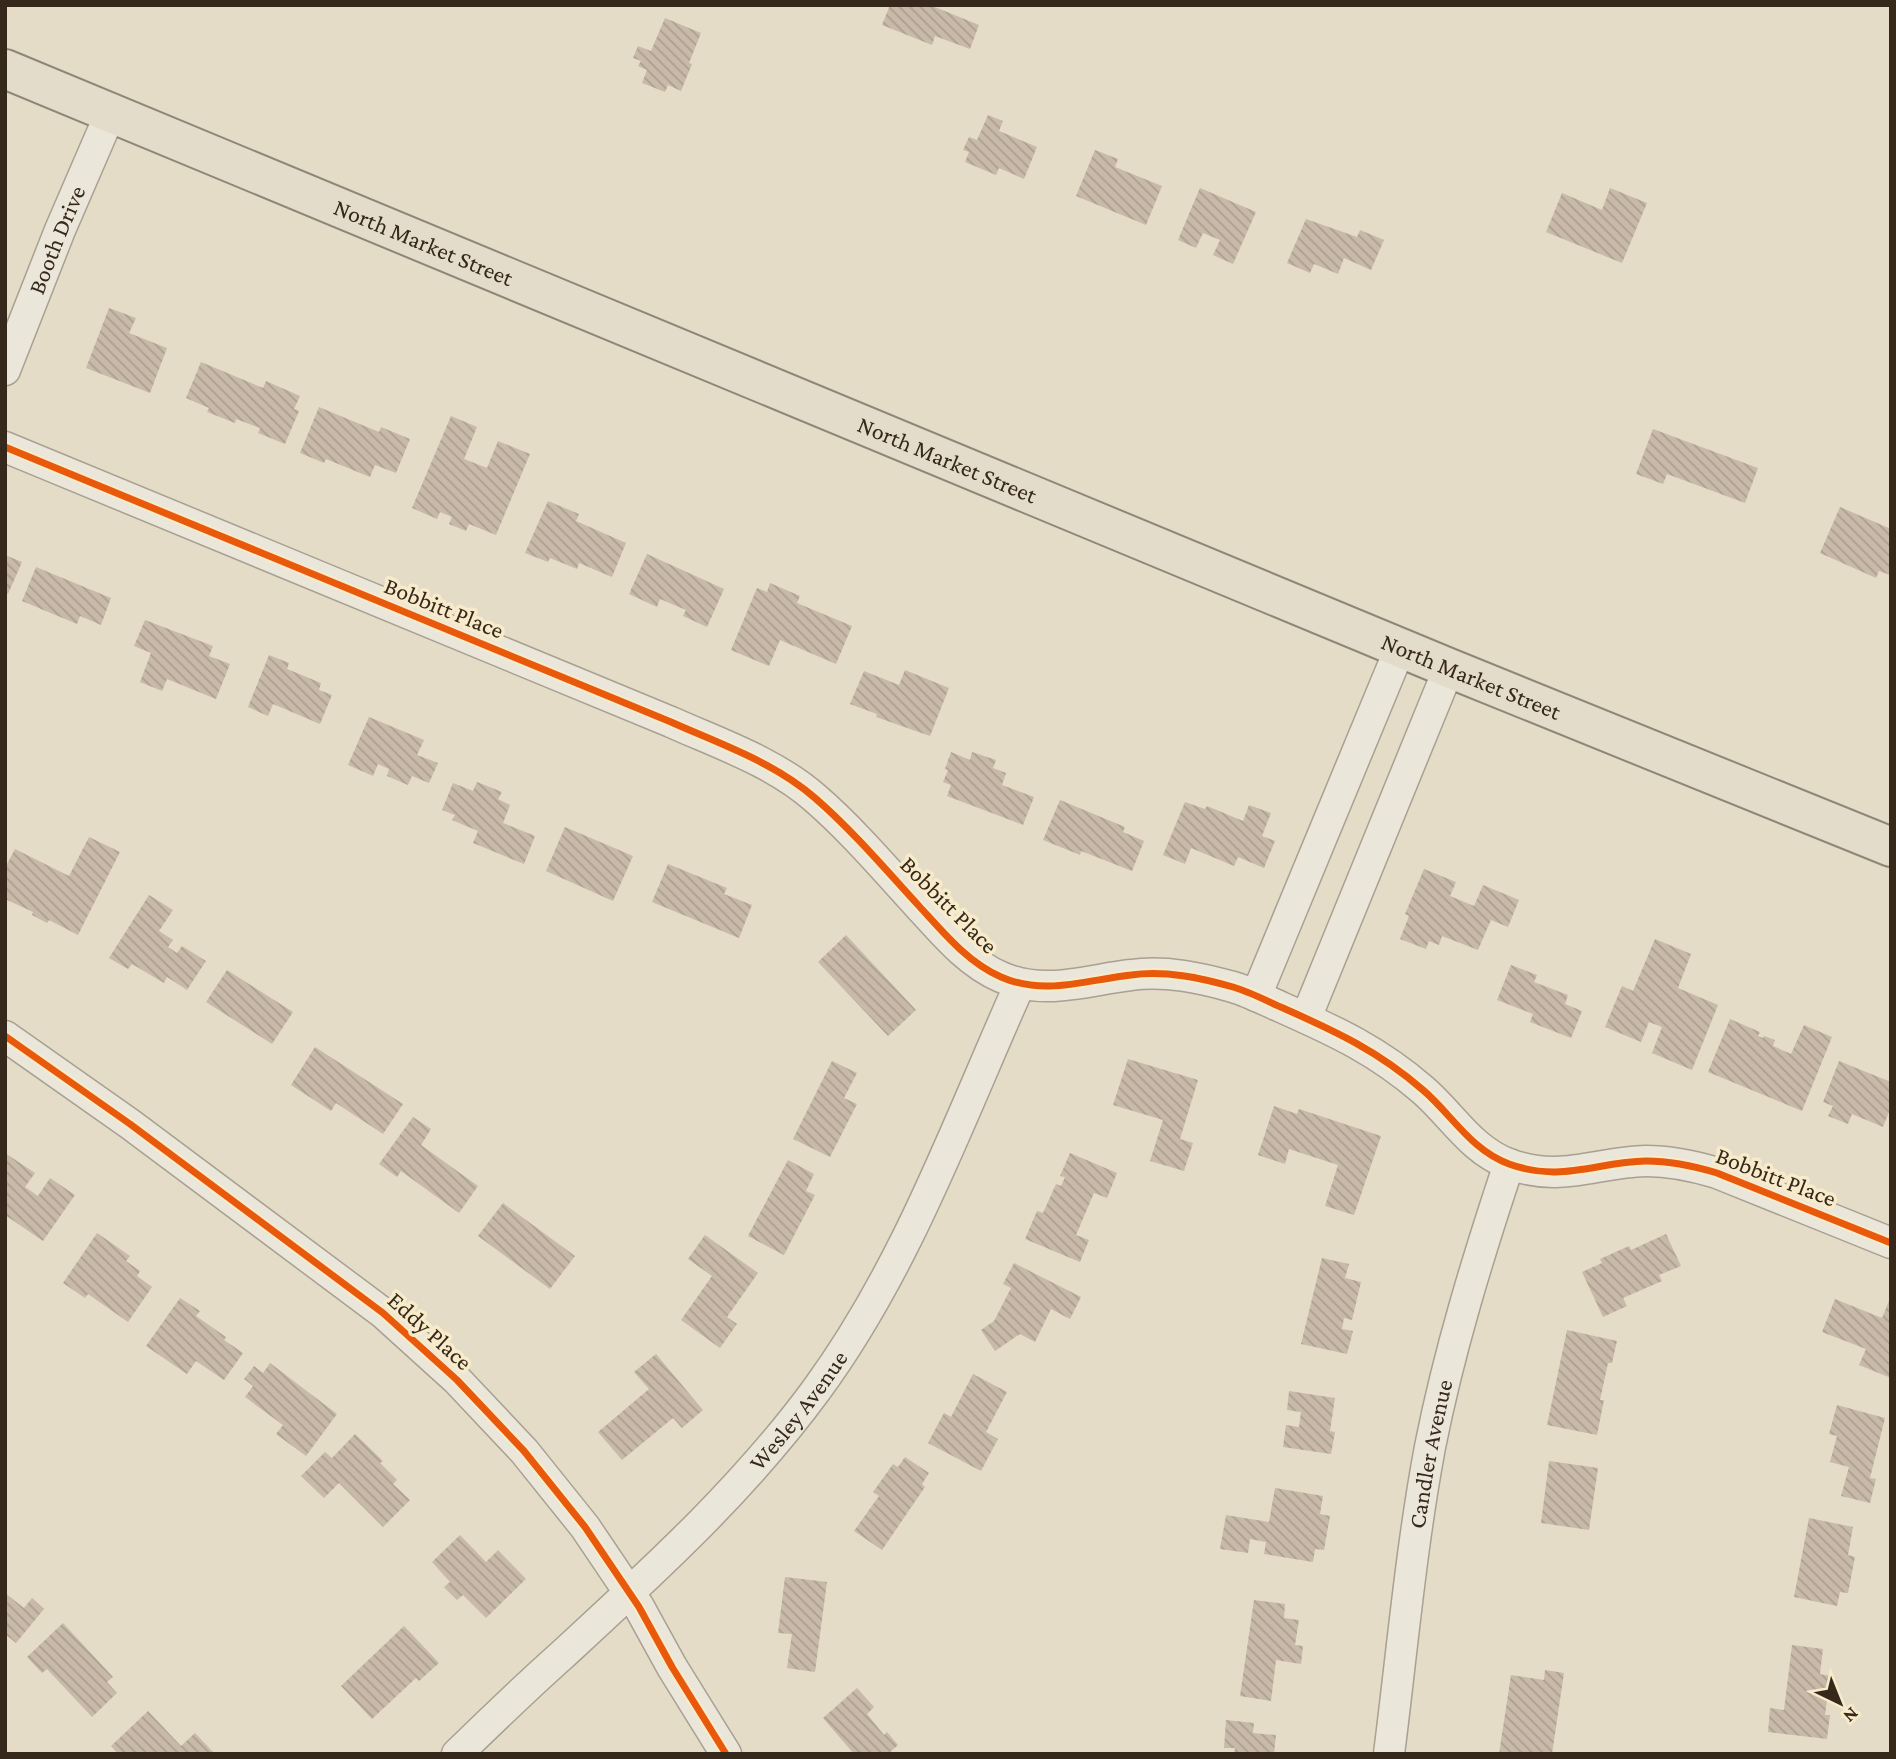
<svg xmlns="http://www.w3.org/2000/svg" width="1896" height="1759" font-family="'Crimson Pro',serif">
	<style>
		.building { fill: url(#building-back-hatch) }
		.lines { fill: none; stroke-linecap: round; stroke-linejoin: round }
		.street-casing { stroke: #a8a091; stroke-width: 33 }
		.primary-casing { stroke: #8e8678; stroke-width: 42 }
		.street { stroke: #ebe6da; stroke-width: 30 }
		.primary { stroke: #e3dcca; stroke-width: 38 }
		.cycleway-casing { stroke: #f7ebcb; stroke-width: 11 }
		.cycleway { stroke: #e8590c; stroke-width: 7 }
		.labels { text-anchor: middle; stroke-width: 7; stroke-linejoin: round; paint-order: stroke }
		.street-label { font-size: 24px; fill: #36281a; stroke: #f7ebcb }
	</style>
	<defs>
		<pattern id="building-back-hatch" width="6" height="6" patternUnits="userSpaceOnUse" patternTransform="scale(1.75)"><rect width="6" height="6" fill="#c8b9a8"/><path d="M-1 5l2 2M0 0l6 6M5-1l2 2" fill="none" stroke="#ac9f90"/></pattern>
	</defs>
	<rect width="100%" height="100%" fill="#e4dcc7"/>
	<!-- building -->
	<g class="building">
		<polygon points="890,5 930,5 979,25 970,49 935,36 932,45 882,25"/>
		<polygon points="665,18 701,33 689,63 692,64 681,91 668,85 665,92 642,83 647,70 638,66 641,61 633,58 638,46 651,51"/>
		<polygon points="988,115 1003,121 999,131 1037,147 1024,179 999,168 996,175 965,162 969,152 963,150 969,137 977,140"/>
		<polygon points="1095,150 1118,159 1115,167 1162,186 1146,225 1076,196"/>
		<polygon points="1200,188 1256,212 1233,264 1213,255 1220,240 1203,233 1196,248 1178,240"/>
		<polygon points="1610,188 1647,203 1622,263 1546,232 1562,193 1602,210"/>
		<polygon points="1306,219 1357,237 1360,230 1384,240 1371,270 1344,258 1338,274 1314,264 1310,273 1287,263"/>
		<polygon points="109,308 136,318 129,333 167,348 150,393 86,368"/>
		<polygon points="201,362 263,388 266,381 300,396 294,409 299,411 285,444 258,433 260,428 236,419 235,423 207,412 209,408 186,398"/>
		<polygon points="319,407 379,432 381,427 410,439 396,473 375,465 370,477 326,459 324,463 300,453"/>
		<polygon points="451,416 477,427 464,459 487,468 498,441 530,454 496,535 469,524 466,531 449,524 452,517 440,512 437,519 412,508"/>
		<polygon points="1653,429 1758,468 1745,503 1667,474 1663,484 1636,474"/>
		<polygon points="548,501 579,514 576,521 626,543 612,577 579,563 577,569 550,558 548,562 525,553"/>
		<polygon points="1840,507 1891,529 1890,575 1879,571 1876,578 1820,553"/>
		<polygon points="647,554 724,589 707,627 683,616 686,610 660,599 657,607 629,594"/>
		<polygon points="5,555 22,562 8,594 5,592"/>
		<polygon points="36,567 111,598 101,625 80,616 77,624 22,601"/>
		<polygon points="770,583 800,596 797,603 852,626 836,664 780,640 769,666 731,650 757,588 767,592"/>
		<polygon points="145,620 213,646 209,656 230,664 216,699 167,679 162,691 140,682 151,653 134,646"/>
		<polygon points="269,655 289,663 287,669 321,683 319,690 332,695 320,724 273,704 268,716 248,707"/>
		<polygon points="905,670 949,688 930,736 876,717 877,714 850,704 864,671 899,685"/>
		<polygon points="369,717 424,740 417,755 438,763 429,783 412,776 408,785 387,776 389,769 378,764 373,776 348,765"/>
		<polygon points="951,752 970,760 972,752 996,760 993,768 1006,773 1002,785 1034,797 1023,825 947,796 951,785 943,782 948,770 945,769"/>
		<polygon points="477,782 502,792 498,799 510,805 503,823 535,836 524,864 473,843 478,831 452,820 455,815 442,810 453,783 473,791"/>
		<polygon points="1060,800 1125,827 1123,832 1144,841 1132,871 1081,851 1080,855 1043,840"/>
		<polygon points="1185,802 1205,809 1207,806 1243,821 1249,805 1271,813 1262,836 1275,841 1264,868 1238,857 1234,866 1191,848 1185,864 1163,855"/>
		<polygon points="565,827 633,856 613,901 546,871"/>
		<polygon points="89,837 120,852 78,935 49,920 47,923 32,915 33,912 5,899 5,868 15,849 69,876"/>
		<polygon points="668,864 727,888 724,894 752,905 739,938 652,902"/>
		<polygon points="1424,869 1456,882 1450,896 1474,906 1483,885 1519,900 1508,927 1491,920 1478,950 1442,936 1439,945 1429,941 1426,949 1400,939 1409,916 1405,914"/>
		<polygon points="149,895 173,910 159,931 173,940 168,947 177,953 182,946 206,961 187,990 167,977 164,983 132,964 128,969 109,958"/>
		<polygon points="846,935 916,1010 888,1036 818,962"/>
		<polygon points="1655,939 1691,954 1678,988 1718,1005 1692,1070 1652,1053 1662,1027 1649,1022 1641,1042 1605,1027 1622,986 1633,991"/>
		<polygon points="1511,965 1537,975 1534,982 1568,995 1565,1004 1582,1011 1571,1038 1530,1022 1533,1014 1497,1000"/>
		<polygon points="227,970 293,1012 272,1044 206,1002"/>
		<polygon points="1730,1019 1760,1032 1758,1036 1763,1038 1764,1036 1775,1040 1773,1046 1791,1054 1804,1025 1832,1037 1802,1111 1708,1072"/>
		<polygon points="315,1047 403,1104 383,1134 336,1103 331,1111 291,1085"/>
		<polygon points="1128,1059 1198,1080 1180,1139 1193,1143 1184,1171 1150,1161 1163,1120 1113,1105"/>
		<polygon points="832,1061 857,1073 844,1098 857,1104 830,1157 793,1139"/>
		<polygon points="1839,1061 1891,1082 1891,1107 1883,1127 1852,1114 1848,1124 1828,1116 1833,1106 1823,1102"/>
		<polygon points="1274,1106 1297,1114 1299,1109 1381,1136 1354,1215 1325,1206 1338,1165 1289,1149 1285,1164 1258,1155"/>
		<polygon points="413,1117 431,1129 421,1145 478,1186 459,1213 401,1171 397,1177 379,1164"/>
		<polygon points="5,1153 35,1173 25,1187 38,1196 50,1178 75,1195 43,1241 5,1215"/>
		<polygon points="1070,1153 1117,1173 1107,1198 1094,1193 1076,1235 1089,1240 1080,1262 1025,1239 1037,1211 1043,1213 1056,1184 1061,1186 1065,1177 1060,1176"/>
		<polygon points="788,1160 814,1174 806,1191 815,1195 784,1255 748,1236"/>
		<polygon points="503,1203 575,1256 550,1289 478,1236"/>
		<polygon points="97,1233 130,1256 126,1261 140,1271 137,1276 152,1287 128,1322 88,1294 85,1298 63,1283"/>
		<polygon points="1666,1234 1681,1266 1659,1275 1662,1281 1623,1298 1627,1306 1603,1317 1582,1272 1602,1263 1600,1259 1629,1246 1631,1250"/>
		<polygon points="705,1235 758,1273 727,1317 737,1324 720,1348 681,1320 712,1276 688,1259"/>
		<polygon points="1322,1258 1349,1264 1345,1278 1361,1282 1352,1320 1344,1318 1342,1329 1353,1331 1347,1354 1301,1344"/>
		<polygon points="1014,1263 1081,1297 1070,1319 1051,1309 1035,1342 1020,1334 995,1351 981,1330 994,1321 1011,1288 1003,1284"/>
		<polygon points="1891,1296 1891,1378 1859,1365 1866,1349 1822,1332 1835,1299 1882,1318"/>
		<polygon points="180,1298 200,1311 196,1316 226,1337 224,1340 243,1353 224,1380 196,1361 187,1374 146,1346"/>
		<polygon points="1567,1330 1617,1341 1612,1363 1608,1363 1600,1400 1604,1400 1597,1435 1547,1425"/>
		<polygon points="656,1354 703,1410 682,1428 673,1418 622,1460 598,1432 649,1389 634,1372"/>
		<polygon points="270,1363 337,1414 306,1456 276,1434 283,1425 245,1397 253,1386 244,1379 254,1366 263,1373"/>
		<polygon points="973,1374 1007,1392 986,1432 998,1439 981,1471 928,1443 944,1413 951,1417"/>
		<polygon points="1289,1391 1335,1398 1330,1431 1335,1432 1331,1454 1283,1447 1286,1425 1299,1427 1301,1412 1287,1410"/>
		<polygon points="1837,1405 1885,1418 1870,1478 1876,1479 1870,1503 1841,1496 1849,1467 1830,1462 1837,1436 1829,1434"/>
		<polygon points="355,1434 383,1461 380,1463 397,1480 393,1484 410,1500 383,1527 339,1483 324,1498 301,1476 325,1452 332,1458"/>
		<polygon points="905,1457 929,1473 922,1484 925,1487 882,1550 854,1531 879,1496 873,1492 893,1464 898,1467"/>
		<polygon points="1549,1461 1598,1468 1589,1530 1541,1523"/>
		<polygon points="1275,1488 1323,1496 1320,1514 1330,1516 1324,1550 1315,1549 1313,1562 1264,1554 1266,1542 1250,1539 1248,1553 1220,1549 1226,1515 1269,1522"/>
		<polygon points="1809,1518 1853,1527 1848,1555 1855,1557 1848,1593 1840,1592 1837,1606 1794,1597"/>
		<polygon points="460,1535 486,1562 498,1550 526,1579 486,1618 463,1595 457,1600 444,1587 450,1582 432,1562"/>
		<polygon points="785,1577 827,1582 815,1672 787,1668 792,1634 778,1633"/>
		<polygon points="5,1593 24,1608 32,1598 44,1609 16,1643 5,1634"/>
		<polygon points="1254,1600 1285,1604 1284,1618 1299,1620 1295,1645 1303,1646 1301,1664 1276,1660 1271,1701 1240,1696"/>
		<polygon points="63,1623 113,1677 107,1682 117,1693 92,1717 47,1669 42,1673 27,1657"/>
		<polygon points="404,1626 439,1663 419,1681 416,1678 372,1719 341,1686"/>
		<polygon points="1792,1645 1823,1649 1820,1674 1830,1676 1825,1715 1830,1715 1827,1739 1768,1732 1770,1708 1784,1710"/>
		<polygon points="1545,1670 1564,1673 1552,1754 1499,1754 1511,1675 1544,1680"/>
		<polygon points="857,1688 874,1707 867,1714 884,1735 887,1732 898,1745 888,1754 854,1754 823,1718"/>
		<polygon points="148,1711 181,1746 195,1733 215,1754 118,1754 111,1746"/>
		<polygon points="1226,1720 1254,1723 1253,1733 1276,1735 1274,1754 1234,1754 1235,1748 1224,1748"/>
	</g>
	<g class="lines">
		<defs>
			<g id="street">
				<path id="s1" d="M 5,370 L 60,230 L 111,112"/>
				<path d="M 5,447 L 671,722 C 720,744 774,762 815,798 C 852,830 886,870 919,906 C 943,932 968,963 1001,977 C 1044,996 1087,980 1131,975 C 1165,970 1201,978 1233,987 C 1250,992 1267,1001 1283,1008 C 1337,1032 1378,1051 1423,1090 C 1452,1115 1471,1150 1509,1164 C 1561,1183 1596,1162 1646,1161 C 1671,1161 1694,1166 1717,1173 L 1891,1243"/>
				<polyline points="1256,996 1401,646"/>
				<polyline points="1306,1018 1449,668"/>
				<polyline points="5,1036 130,1124 383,1313 457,1380 524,1451 585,1527 639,1607 672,1667 726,1754"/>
				<path id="s2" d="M 457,1754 C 491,1721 525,1688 561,1656 C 652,1572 743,1490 817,1389 C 907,1266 958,1122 1020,984"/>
				<path id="s3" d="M 1389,1754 C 1402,1652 1411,1548 1430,1447 C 1449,1351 1478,1257 1509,1164"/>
			</g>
			<g id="primary">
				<path id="s4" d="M 5,69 L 1449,668 L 1891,847"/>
			</g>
		</defs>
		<!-- street casing -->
		<use href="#street" class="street-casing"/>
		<!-- primary casing -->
		<use href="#primary" class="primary-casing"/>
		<!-- street -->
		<use href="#street" class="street"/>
		<!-- primary -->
		<use href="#primary" class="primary"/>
		<defs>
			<g id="cycleway">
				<path d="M 5,447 L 671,722 C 720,744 774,762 815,798 C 852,830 886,870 919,906 C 943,932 968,963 1001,977 C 1044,996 1087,980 1131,975 C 1165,970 1201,978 1233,987 C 1250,992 1267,1001 1283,1008 C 1337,1032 1378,1051 1423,1090 C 1452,1115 1471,1150 1509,1164 C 1561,1183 1596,1162 1646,1161 C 1671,1161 1694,1166 1717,1173 L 1891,1243"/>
				<polyline points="5,1036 130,1124 383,1313 457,1380 524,1451 585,1527 639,1607 672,1667 726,1754"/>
			</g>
		</defs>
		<!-- cycleway casing -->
		<use href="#cycleway" class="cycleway-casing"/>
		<!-- cycleway -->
		<use href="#cycleway" class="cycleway"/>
	</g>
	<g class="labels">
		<!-- street labels -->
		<g class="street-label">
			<text dy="8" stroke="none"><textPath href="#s1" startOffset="140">Booth Drive</textPath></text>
			<text dy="8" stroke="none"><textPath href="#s4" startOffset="453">North Market Street</textPath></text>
			<text dy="8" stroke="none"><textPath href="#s4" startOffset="1020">North Market Street</textPath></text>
			<text transform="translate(444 608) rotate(22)" y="8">Bobbitt Place</text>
			<text dy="8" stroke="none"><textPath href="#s4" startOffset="1587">North Market Street</textPath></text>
			<text transform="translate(949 905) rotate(45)" y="8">Bobbitt Place</text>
			<text transform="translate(1776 1177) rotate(21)" y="8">Bobbitt Place</text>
			<text transform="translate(430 1331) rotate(42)" y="8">Eddy Place</text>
			<text dy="8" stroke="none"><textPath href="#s2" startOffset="485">Wesley Avenue</textPath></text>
			<text dy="8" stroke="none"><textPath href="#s3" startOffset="303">Candler Avenue</textPath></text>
		</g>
	</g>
	<!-- border -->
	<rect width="1896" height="1759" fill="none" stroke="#36281a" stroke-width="14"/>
	<!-- north arrow -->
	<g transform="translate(1840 1703) rotate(137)" stroke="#f7ebcb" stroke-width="5" paint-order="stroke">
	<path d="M0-5L12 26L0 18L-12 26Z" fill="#36281a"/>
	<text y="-10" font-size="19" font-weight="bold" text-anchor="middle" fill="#36281a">N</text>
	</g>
</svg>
